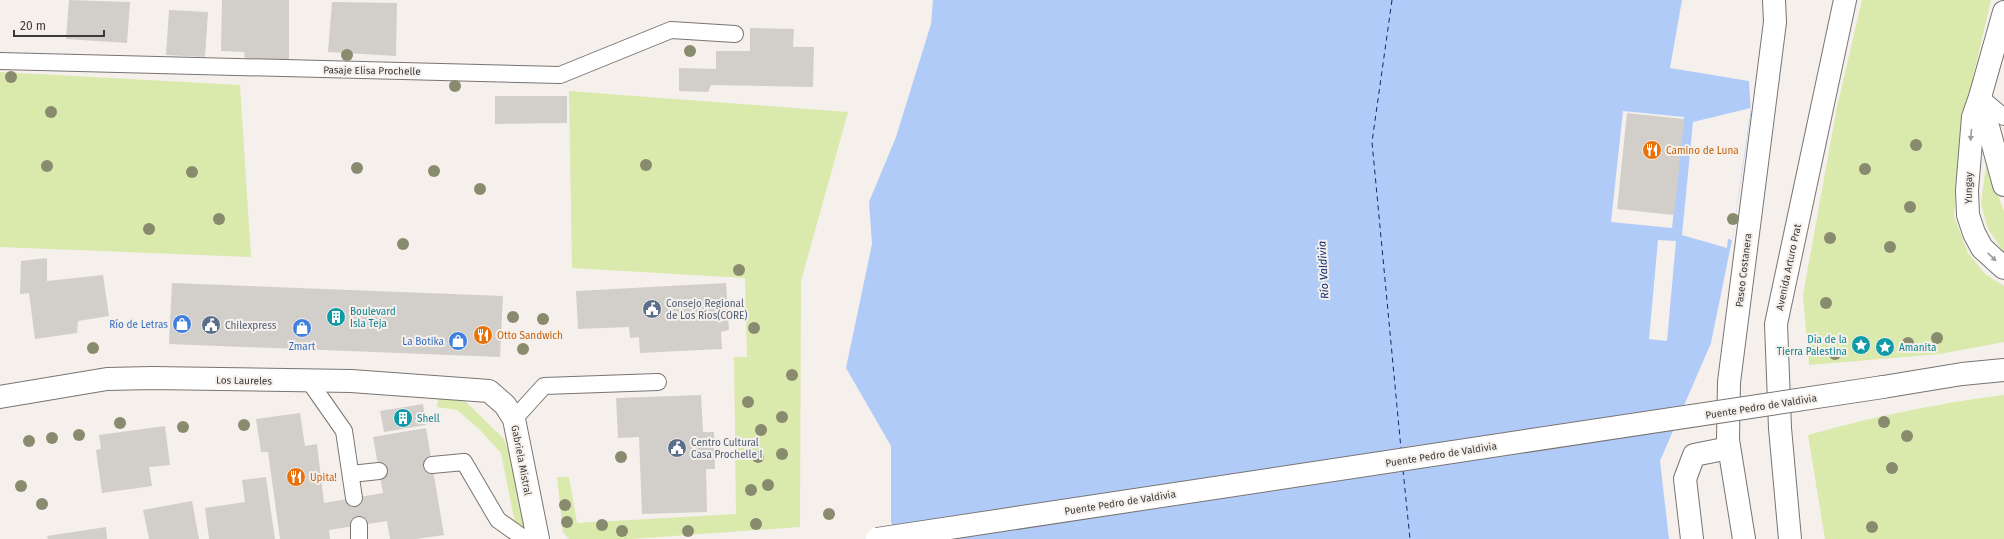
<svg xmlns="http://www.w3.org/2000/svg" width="2004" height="539" font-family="'Fira Sans',sans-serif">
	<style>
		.green { fill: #dae9ac }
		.water { fill: #b1cbf9 }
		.pier { fill: #f5f0ec }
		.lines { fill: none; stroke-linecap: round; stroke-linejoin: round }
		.ferry { stroke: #0a2b6c; stroke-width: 1; stroke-dasharray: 5 4; stroke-linecap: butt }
		.building { fill: #d2cfca }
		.service-casing { stroke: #797471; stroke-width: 18 }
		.pedestrian-casing { stroke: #797471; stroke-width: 24 }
		.minor-casing { stroke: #797471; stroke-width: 24 }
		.secondary-casing { stroke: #797471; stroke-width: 24 }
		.primary-casing { stroke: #797471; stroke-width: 24 }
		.service { stroke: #fff; stroke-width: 16 }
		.pedestrian { stroke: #fff; stroke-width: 22 }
		.minor { stroke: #fff; stroke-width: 22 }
		.secondary { stroke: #fff; stroke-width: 22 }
		.primary { stroke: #fff; stroke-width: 22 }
		.primary-bridge-casing { stroke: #797471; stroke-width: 24; stroke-linecap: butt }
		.primary-bridge { stroke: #fff; stroke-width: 22 }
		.tree { fill: #898b6e }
		.oneway { fill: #9e9c9c }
		.labels { text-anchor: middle; stroke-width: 4; stroke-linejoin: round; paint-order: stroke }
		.street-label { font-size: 10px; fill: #3c3a38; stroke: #f5f0ec }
		.food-label { font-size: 10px; fill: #c56008; stroke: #f5f0ec; text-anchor: start }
		.service-label { font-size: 10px; fill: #4e5e75; stroke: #f5f0ec; text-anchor: start }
		.culture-label { font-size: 10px; fill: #0d838f; stroke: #f5f0ec; text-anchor: start }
		.shop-label { font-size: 10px; fill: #366cbe; stroke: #f5f0ec; text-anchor: end }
		.water-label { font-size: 11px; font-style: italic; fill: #0a2b6c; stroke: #f5f0ec }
	</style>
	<rect width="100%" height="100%" fill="#f5f0ec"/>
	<!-- green -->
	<g class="green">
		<polygon points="1862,0 1991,0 1967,103 1956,189 1954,216 1968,253 1985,274 2004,286 2004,342 1940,354 1809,365 1803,295 1837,107"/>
		<polygon points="0,72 240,85 251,257 0,247"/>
		<polygon points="569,91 848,112 801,281 800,527 631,539 569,539 563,532 557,477 569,477 577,523 736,514 734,357 747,357 745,278 572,268"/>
		<polygon points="1986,165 2004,211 2004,252 1988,229 1981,204"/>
		<path d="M 2004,395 L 2004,539 L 1825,539 L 1808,435 C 1872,417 1939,403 2004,395 Z"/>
		<polygon points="439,396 463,399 504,439 514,466 524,528 516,528 501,453 480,430 457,410 437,407"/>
	</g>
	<!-- water -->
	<polygon class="water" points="933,0 1682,0 1670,68 1749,81 1751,113 1732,240 1711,343 1660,461 1669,539 896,539 891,521 891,446 846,368 872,244 869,202 896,137 931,24"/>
	<!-- pier -->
	<g class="pier">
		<polygon points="1751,108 1732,240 1728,239 1727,248 1682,235 1693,122"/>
		<polygon points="1623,111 1684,117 1672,228 1611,222"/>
		<polygon points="1658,240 1676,241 1667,341 1649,339"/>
	</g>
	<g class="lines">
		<!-- ferry -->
		<g class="ferry">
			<polyline points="1392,0 1372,142 1401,449"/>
			<polyline points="1403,470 1410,539"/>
		</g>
	</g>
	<!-- building -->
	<g class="building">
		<polygon points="69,0 130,2 127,43 66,39"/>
		<polygon points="222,0 289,0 289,61 245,59 244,52 221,51"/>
		<polygon points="332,2 397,3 396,56 328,52"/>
		<polygon points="169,10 208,12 205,57 166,55"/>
		<polygon points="750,28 794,29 793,47 814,47 813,87 711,85 708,92 679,91 679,68 716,69 716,51 750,51"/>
		<polygon points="495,96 567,96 567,123 495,124"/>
		<polygon points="1627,113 1684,119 1674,215 1617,209"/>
		<polygon points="47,258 47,281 103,275 109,316 78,321 77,333 35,339 29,293 20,294 21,261"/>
		<polygon points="172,283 503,296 500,357 169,344"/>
		<polygon points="726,283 729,330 721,332 722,349 640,353 639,337 630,338 629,327 578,329 576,291"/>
		<polygon points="701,395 703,432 714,432 715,469 706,469 707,512 642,514 639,437 618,438 616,398"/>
		<polygon points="423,404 426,425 384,432 380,411"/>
		<polygon points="300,413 305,446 317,444 324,503 383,493 373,437 426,428 444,535 416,539 390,539 387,521 329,530 330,539 280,539 268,452 261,452 256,419"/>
		<polygon points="165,426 170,465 149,467 152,486 102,493 96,450 101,449 99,435"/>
		<polygon points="266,477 275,539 209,539 205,508 245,502 242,480"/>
		<polygon points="192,501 199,539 149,539 143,510"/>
		<polygon points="106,527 107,539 48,539 47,536"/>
	</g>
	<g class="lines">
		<defs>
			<g id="service">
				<polyline points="0,61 560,75 671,30 735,34"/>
				<polyline points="1980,97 2004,117"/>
				<polyline points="309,381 344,431 354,498"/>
				<polyline points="514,419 544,386 658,382"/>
				<polyline points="432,465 464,462 498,520 525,539"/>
				<polyline points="351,474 379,471"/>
				<polyline points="359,539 359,525"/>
			</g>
			<g id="pedestrian">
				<polyline points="1692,539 1685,479 1694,455 1729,448"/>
				<polyline points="1744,539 1728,440 1729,382 1775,22 1774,0"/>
			</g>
			<g id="minor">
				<polyline points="2004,12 1980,97 1973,117 1967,190 1968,215 1974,233 1982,248 2004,268"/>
				<polyline points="1980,97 2004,185"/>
				<polyline points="0,397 107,379 152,378 351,381 489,391 505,405 514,419 538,539"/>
			</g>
			<polyline id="secondary" points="1790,539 1780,428 1776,324 1845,0"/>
			<polyline id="primary" points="1883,387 1962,374 2004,370"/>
		</defs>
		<!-- service casing -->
		<use href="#service" class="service-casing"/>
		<!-- pedestrian casing -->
		<use href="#pedestrian" class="pedestrian-casing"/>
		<!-- minor casing -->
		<use href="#minor" class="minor-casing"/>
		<!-- secondary casing -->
		<use href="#secondary" class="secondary-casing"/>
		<!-- primary casing -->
		<use href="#primary" class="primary-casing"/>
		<!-- service -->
		<use href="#service" class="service"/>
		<!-- pedestrian -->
		<use href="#pedestrian" class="pedestrian"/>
		<!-- minor -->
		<use href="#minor" class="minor"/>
		<!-- secondary -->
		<use href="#secondary" class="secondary"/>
		<!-- primary -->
		<use href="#primary" class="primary"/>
		<defs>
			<polyline id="primary-bridge" points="877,539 1883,387"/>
		</defs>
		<!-- primary-bridge casing -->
		<use href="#primary-bridge" class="primary-bridge-casing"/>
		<!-- primary-bridge -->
		<use href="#primary-bridge" class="primary-bridge"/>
	</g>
	<!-- trees -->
	<g class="tree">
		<circle cx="690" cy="51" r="6"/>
		<circle cx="347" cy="55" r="6"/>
		<circle cx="11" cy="77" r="6"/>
		<circle cx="455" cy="86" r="6"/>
		<circle cx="51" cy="112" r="6"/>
		<circle cx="1916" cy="145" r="6"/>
		<circle cx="646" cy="165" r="6"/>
		<circle cx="47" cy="166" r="6"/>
		<circle cx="357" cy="168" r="6"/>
		<circle cx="1865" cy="169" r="6"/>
		<circle cx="434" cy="171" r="6"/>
		<circle cx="192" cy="172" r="6"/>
		<circle cx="480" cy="189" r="6"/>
		<circle cx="1910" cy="207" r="6"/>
		<circle cx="219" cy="219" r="6"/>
		<circle cx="1733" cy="219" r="6"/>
		<circle cx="149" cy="229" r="6"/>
		<circle cx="1830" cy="238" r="6"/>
		<circle cx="403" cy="244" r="6"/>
		<circle cx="1890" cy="247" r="6"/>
		<circle cx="739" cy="270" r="6"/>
		<circle cx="1826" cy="303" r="6"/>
		<circle cx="513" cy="317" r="6"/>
		<circle cx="543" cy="319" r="6"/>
		<circle cx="754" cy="328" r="6"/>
		<circle cx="1937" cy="338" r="6"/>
		<circle cx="1908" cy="343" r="6"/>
		<circle cx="93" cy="348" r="6"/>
		<circle cx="523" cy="349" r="6"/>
		<circle cx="1835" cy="354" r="6"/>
		<circle cx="792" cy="375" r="6"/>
		<circle cx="748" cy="402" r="6"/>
		<circle cx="782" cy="417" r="6"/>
		<circle cx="1884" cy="422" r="6"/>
		<circle cx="120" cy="423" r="6"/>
		<circle cx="244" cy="425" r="6"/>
		<circle cx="183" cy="427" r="6"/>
		<circle cx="761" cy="430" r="6"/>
		<circle cx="79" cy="435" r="6"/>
		<circle cx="1907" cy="436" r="6"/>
		<circle cx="52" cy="438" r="6"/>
		<circle cx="29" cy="441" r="6"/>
		<circle cx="782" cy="454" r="6"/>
		<circle cx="621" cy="457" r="6"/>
		<circle cx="758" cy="457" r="6"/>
		<circle cx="1892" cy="468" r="6"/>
		<circle cx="768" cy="485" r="6"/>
		<circle cx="21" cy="486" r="6"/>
		<circle cx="751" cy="490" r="6"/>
		<circle cx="42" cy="504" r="6"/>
		<circle cx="565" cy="505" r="6"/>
		<circle cx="829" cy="514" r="6"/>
		<circle cx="567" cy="522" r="6"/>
		<circle cx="756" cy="524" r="6"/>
		<circle cx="602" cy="525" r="6"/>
		<circle cx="1872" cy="527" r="6"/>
		<circle cx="622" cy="531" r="6"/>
		<circle cx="688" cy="531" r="6"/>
	</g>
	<!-- one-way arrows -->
	<defs><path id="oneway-solid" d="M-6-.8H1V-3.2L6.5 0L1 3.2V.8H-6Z"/></defs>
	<g class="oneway">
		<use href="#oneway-solid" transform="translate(1971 135) rotate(95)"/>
		<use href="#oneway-solid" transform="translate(1992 257) rotate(44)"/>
	</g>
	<!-- icons -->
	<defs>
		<symbol id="restaurant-disc" viewBox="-11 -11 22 22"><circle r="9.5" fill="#e8710a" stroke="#f5f0ec"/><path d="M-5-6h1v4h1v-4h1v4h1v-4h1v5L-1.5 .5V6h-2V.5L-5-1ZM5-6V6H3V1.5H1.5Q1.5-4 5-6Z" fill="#fff"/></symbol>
		<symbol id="civic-disc" viewBox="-11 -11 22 22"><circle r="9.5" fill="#5c6f8a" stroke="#f5f0ec"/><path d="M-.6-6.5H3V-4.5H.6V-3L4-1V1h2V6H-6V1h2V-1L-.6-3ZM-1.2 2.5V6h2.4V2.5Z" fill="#fff"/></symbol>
		<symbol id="building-disc" viewBox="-11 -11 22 22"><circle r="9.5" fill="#0f9aa8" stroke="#f5f0ec"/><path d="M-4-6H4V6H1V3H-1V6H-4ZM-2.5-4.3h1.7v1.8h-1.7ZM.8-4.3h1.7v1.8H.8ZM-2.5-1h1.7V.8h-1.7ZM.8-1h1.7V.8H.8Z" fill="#fff"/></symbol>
		<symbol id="shop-disc" viewBox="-11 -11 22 22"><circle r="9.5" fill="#3f7fe0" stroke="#f5f0ec"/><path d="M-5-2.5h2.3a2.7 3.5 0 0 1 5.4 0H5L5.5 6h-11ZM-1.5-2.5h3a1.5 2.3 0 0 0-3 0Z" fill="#fff"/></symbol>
		<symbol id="sight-disc" viewBox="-11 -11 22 22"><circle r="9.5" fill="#0f9aa8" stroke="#f5f0ec"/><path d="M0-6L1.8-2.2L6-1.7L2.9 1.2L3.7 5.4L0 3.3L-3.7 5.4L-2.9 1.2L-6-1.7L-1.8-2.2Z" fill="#fff"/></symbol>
	</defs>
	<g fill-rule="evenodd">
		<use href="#restaurant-disc" x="1641" y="139" width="22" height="22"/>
		<use href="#civic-disc" x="641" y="298" width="22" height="22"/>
		<use href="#building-disc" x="325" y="306" width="22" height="22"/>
		<use href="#shop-disc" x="171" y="313" width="22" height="22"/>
		<use href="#civic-disc" x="200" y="314" width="22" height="22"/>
		<use href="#shop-disc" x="291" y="317" width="22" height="22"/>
		<use href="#restaurant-disc" x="472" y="324" width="22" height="22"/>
		<use href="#shop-disc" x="447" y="330" width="22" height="22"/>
		<use href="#sight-disc" x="1850" y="334" width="22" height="22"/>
		<use href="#sight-disc" x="1874" y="336" width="22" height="22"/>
		<use href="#building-disc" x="392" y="407" width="22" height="22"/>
		<use href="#civic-disc" x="666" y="437" width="22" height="22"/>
		<use href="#restaurant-disc" x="285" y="466" width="22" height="22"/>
	</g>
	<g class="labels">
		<!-- street labels -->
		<g class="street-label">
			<text transform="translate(372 70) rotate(1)" y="4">Pasaje Elisa Prochelle</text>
			<text transform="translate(1968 188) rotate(-89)" y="4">Yungay</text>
			<text transform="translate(1788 267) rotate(-78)" y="4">Avenida Arturo Prat</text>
			<text transform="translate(1743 270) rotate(-83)" y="4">Paseo Costanera</text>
			<text transform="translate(244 380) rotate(1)" y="4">Los Laureles</text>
			<text transform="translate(1761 406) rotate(-9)" y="4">Puente Pedro de Valdivia</text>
			<text transform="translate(1441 454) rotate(-9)" y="4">Puente Pedro de Valdivia</text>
			<text transform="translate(522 460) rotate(79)" y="4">Gabriela Mistral</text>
			<text transform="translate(1120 502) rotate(-9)" y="4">Puente Pedro de Valdivia</text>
		</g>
		<!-- food labels -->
		<g class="food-label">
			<text x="1666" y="154">Camino de Luna</text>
			<text x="497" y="339">Otto Sandwich</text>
			<text x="310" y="481">Upita!</text>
		</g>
		<!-- service labels -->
		<g class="service-label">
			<text x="666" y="307">Consejo Regional<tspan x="666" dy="12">de Los Ríos(CORE)</tspan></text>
			<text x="225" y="329">Chilexpress</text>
			<text x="691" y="446">Centro Cultural<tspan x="691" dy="12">Casa Prochelle I</tspan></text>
		</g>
		<!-- culture labels -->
		<g class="culture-label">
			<text x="350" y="315">Boulevard<tspan x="350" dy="12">Isla Teja</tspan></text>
			<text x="1847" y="343" text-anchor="end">Día de la<tspan x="1847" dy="12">Tierra Palestina</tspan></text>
			<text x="1899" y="351">Amanita</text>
			<text x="417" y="422">Shell</text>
		</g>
		<!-- shop labels -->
		<g class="shop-label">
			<text x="168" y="328">Río de Letras</text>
			<text x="444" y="345">La Botika</text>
			<text x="302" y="350" text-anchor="middle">Zmart</text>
		</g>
		<!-- water labels -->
		<g class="water-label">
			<text transform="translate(1323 270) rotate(-93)" y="4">Río Valdivia</text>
		</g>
	</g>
	<!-- scale -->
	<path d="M14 30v6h90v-6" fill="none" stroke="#3c3a38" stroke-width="2"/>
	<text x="20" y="30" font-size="12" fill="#3c3a38" stroke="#f5f0ec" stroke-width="3" paint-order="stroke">20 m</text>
</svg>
